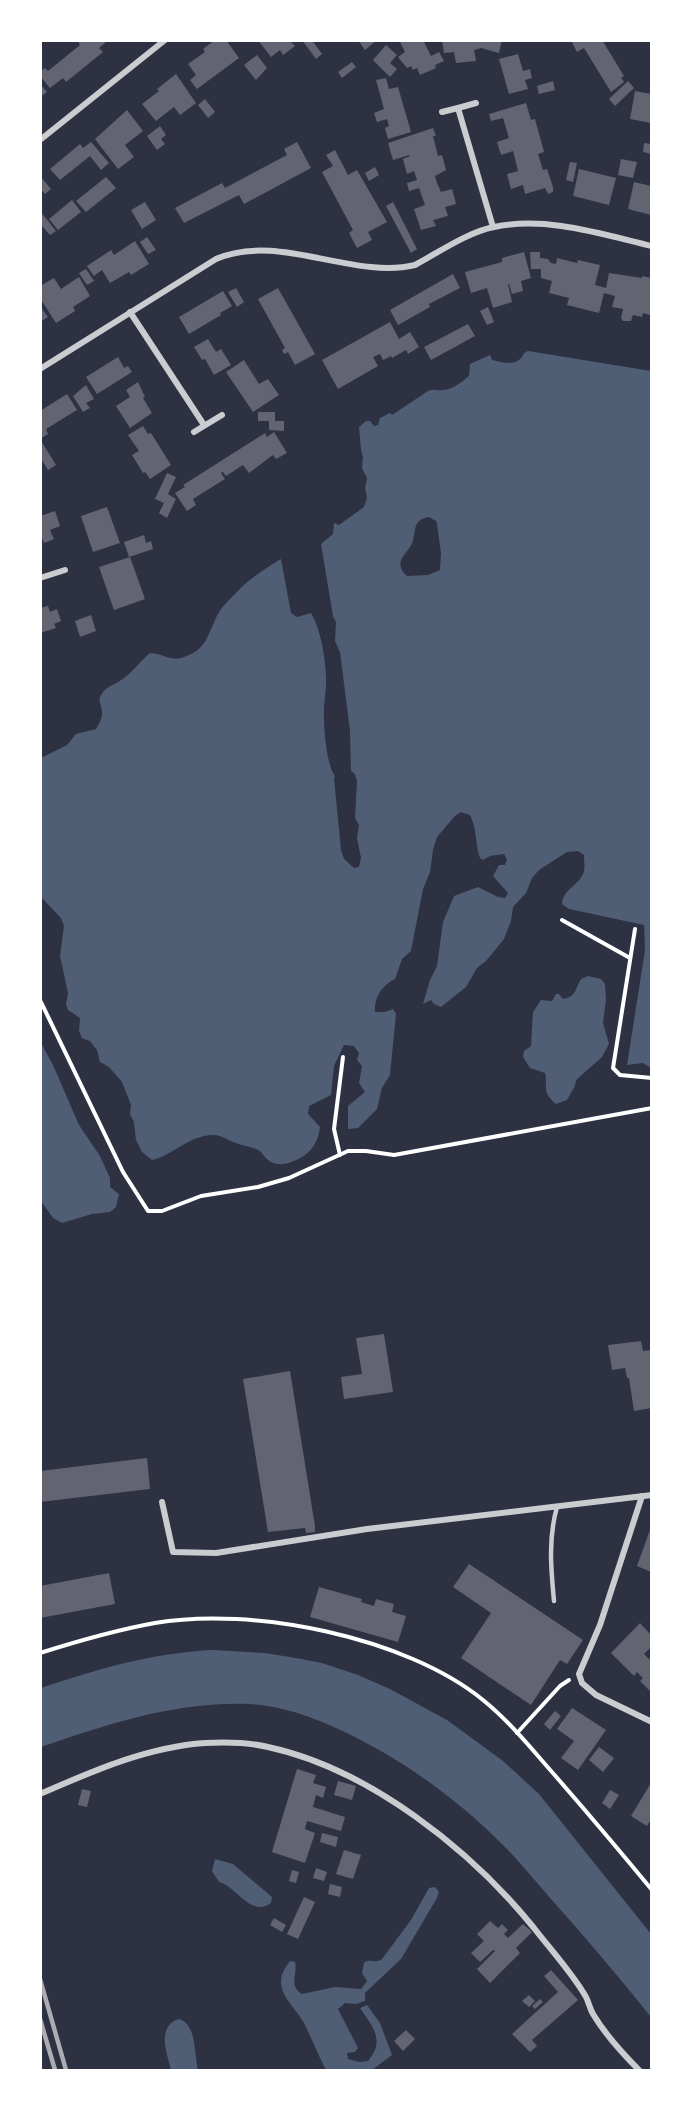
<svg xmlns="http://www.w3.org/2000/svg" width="692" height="2111" font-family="'DejaVu Sans',sans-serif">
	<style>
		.water { fill: #4f5d75; fill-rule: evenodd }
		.building { fill: #626471 }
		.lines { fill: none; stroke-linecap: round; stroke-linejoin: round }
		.path { stroke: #fff; stroke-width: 4 }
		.service { stroke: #caccd0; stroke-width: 4.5 }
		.minor { stroke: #caccd0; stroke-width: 6 }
		.rail { stroke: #abadb3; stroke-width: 4.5 }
	</style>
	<rect width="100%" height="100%" fill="#2d3142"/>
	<!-- water -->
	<g class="water">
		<path d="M 528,351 L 651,371 L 651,1068 L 643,1063 L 627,1065 L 645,950 L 644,925 L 569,909 L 562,904 C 563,888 580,886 584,871 C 585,866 584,860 584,855 L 578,851 L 567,852 L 539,870 L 532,878 L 526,893 L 513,907 L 511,921 L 504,939 L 486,961 L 477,968 L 466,987 L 441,1007 L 434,1004 L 431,1000 L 423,1004 L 430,980 L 437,966 L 443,922 L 454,896 L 478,887 L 498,897 L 505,898 L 508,893 L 493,876 L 499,865 L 505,865 L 507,859 L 504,854 L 490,856 L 483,860 L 480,858 C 475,845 477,828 470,815 L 461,812 L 455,816 L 437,837 L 433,850 L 430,872 L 423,889 L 411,951 L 402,959 L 395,979 C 382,986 374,996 375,1012 L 385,1012 L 393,1009 L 396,1014 L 390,1075 L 382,1088 L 377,1109 L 358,1128 L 348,1129 L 348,1106 L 365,1092 L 359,1083 L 362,1066 L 357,1060 L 359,1053 L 354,1046 L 344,1045 L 334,1066 L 331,1095 L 309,1106 L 308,1114 L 320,1127 C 318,1141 314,1149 302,1157 C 291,1163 279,1168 268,1160 C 264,1157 262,1152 258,1150 C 251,1146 243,1146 236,1143 C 228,1141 224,1136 215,1135 C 190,1134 174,1155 152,1160 L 142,1152 L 136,1140 L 134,1122 L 130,1114 L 131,1105 L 122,1082 L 109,1067 L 100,1062 L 97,1050 L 90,1041 L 82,1038 L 79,1031 L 80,1018 L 68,1010 L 66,1004 L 68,993 L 60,956 L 64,926 L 61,918 L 41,897 L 41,758 L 67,745 L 76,734 L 96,729 C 99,723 103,718 102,711 C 102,706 98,703 100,697 C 104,688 111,686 118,682 C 131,675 139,662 150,653 C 161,653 170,661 181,658 C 207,650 206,638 216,618 C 219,610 227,602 233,596 C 246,581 264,569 281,559 L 291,613 L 297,617 L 311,613 C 321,630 325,656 326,676 C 327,690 323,704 324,718 C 324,732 327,766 335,776 L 334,779 L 341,850 L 344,859 L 354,868 L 359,867 L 361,858 L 357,838 L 359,825 L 355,818 L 357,781 L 355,774 L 351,771 L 350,731 L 340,652 L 335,641 L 336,622 L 333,616 L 321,544 L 333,534 L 334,523 L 339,525 L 364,507 L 367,498 L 365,488 L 367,478 L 362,468 L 363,457 L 361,450 L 359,427 L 366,421 L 370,421 L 374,426 L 378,425 L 380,418 L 390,413 L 392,415 L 428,391 C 434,388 436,391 442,390 C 452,390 462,382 469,376 L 470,364 L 490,355 L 492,360 C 505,363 518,367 524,353 ZM 429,517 L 436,521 L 437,524 L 441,553 L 440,570 L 428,575 L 407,576 C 394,564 403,557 410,547 C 418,537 409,520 429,517 Z"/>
		<path d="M 588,976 L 601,979 L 605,984 L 606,1000 L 603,1023 L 609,1044 L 602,1057 L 576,1080 L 575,1086 L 567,1100 L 556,1104 C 541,1091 548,1088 545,1073 L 530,1068 L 523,1057 L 524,1051 L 531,1046 L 533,1012 L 541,1000 L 552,1001 L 556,994 L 559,994 L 563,999 C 576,997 575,989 581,979 Z"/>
		<polygon points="41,1043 53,1065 79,1125 100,1156 110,1178 110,1187 119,1194 116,1207 110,1212 92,1214 62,1223 53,1218 41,1201"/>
		<path d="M 212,1650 L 265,1653 L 296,1658 L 322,1663 L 358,1675 L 390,1689 L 447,1720 L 503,1761 L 539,1794 L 651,1934 L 651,2017 C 619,1977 586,1938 551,1899 C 535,1881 520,1862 503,1845 C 455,1797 398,1756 336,1728 C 309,1716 278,1705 249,1704 C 178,1701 107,1724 41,1747 L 41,1688 C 101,1668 148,1654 212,1650 Z"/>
		<path d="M 215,1859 L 233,1864 L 272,1897 L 271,1903 C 251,1918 236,1886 219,1882 L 212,1871 Z"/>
		<path d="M 435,1887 L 439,1892 L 437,1898 L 401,1959 L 365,1993 L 365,2001 L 356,2004 L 345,2003 L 338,2009 L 358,2048 L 355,2052 L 347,2053 L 348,2059 L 359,2062 L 368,2061 C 386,2040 372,2026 360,2008 L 367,2005 L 380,2023 L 392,2055 L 372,2070 L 326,2070 C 318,2055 312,2039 304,2023 C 292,2002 268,1988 290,1961 L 295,1962 C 298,1975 288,1985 302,1994 L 335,1987 L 361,1989 L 367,1981 L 362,1973 L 364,1963 C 369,1958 376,1964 382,1959 L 411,1920 L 429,1888 Z"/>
		<path d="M 179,2019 C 197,2024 194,2055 198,2070 L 171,2070 C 167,2054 156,2026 179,2019 Z"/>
	</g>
	<!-- building -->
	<g class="building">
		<polygon points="77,40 106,42 99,48 103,52 66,82 63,78 50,88 40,76 40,72 45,68 48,71 80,45"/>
		<polygon points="215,40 226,40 239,58 197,89 190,80 196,75 188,64 205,52 203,49"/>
		<polygon points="258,40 293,40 291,42 295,46 283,55 280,50 271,57"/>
		<polygon points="302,40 312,40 322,54 316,59"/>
		<polygon points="358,40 377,40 365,50"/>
		<polygon points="404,40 423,40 431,56 439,52 444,61 435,65 436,68 420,75 417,68 413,70 411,66 407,68 398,57 405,52 400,42"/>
		<polygon points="442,40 502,40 499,53 481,48 474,50 476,61 456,63 454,52 444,53"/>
		<polygon points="571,40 602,40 624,76 621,78 624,82 611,92 584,48 577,52"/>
		<polygon points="386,45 397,55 390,63 397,69 390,77 373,60"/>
		<polygon points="518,54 523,71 530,69 532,78 525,80 528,89 509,94 499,59"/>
		<polygon points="257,55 267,68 256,80 244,65"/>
		<polygon points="352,62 356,67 342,78 338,72"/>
		<polygon points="176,74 196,103 180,115 174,107 156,121 142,104 159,91 157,89"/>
		<polygon points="386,78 389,89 398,87 411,132 388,139 385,128 389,126 387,119 377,122 374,113 384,109 376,80"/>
		<polygon points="553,81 555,90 539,94 537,86"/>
		<polygon points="628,81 634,88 615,106 609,99"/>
		<polygon points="40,84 47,92 40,97"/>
		<polygon points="635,91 651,94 651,123 630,119"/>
		<polygon points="205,99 215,112 208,118 198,105"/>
		<polygon points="526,103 531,120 535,119 544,152 538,154 543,170 547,169 553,187 553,192 548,194 545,188 525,194 523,185 511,189 507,174 518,171 513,151 501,155 497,142 509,138 503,118 491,121 489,114"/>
		<polygon points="127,110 143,131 125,145 134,157 118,169 95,139"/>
		<polygon points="160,126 166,135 161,139 165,144 157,150 147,136"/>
		<polygon points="433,128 436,136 433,136 438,156 442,155 446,170 435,176 437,183 441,192 452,189 456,204 445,207 448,216 433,220 436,226 421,230 414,209 425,205 419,188 409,191 407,183 417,180 414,171 407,174 403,159 410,156 409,155 393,160 388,143"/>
		<polygon points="91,142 109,163 101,170 90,156 60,180 50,169 80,144 83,148"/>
		<polygon points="297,142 311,168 244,204 239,195 184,223 175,208 222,183 225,188 287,155 284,149"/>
		<polygon points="644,143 651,144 651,154 643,152"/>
		<polygon points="335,150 348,175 357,170 387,222 368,232 372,240 357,248 349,233 353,230 322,172 333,166 326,155"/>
		<polygon points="621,159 637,162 633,178 618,175"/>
		<polygon points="570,162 577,163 573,182 566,180"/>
		<polygon points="375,167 379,175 369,181 365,173"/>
		<polygon points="579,169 616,178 609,205 573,196"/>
		<polygon points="40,176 51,189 45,194 40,188"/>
		<polygon points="106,177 116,188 86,212 76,201"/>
		<polygon points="634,182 651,186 651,215 628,209"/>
		<polygon points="72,200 81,212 58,230 49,219"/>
		<polygon points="145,202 156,220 142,229 131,210"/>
		<polygon points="393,202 417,249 411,253 386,206"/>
		<polygon points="40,211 56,231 50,235 40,224"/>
		<polygon points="147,237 156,250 148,254 140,242"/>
		<polygon points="135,241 149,264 131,275 129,272 110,283 102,270 94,276 87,266 111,250 114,255"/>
		<polygon points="524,252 531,278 521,281 523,291 512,294 509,284 508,284 512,302 493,308 487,288 471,293 465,272 502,262 502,258"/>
		<polygon points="530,252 540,252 540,258 548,259 551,263 556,264 557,258 577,263 578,260 600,265 595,285 606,288 609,273 642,278 642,276 651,278 650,315 643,313 642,317 633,315 631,321 623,321 621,318 623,309 612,307 615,296 604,293 599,313 567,305 569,298 549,293 552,281 541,278 541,269 531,269"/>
		<polygon points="86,269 94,281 87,285 79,273"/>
		<polygon points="453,274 460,288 429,304 430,307 398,325 390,310"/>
		<polygon points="79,277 90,296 73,307 75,311 56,323 40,298 40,286 54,278 61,289"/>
		<polygon points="236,288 244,302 237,307 228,292"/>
		<polygon points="278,288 315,354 295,365 288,352 284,354 282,350 285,348 258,299"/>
		<polygon points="223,291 232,306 220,313 221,315 189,334 179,317"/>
		<polygon points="40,306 48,317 40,322"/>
		<polygon points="488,307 494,322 487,325 480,311"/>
		<polygon points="390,322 399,339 410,332 419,347 408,354 406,350 392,358 391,356 383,360 380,354 373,357 378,366 338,389 322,360"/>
		<polygon points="468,324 475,336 431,360 424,347"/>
		<polygon points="208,339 216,352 221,349 231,365 214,375 205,359 202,360 194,347"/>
		<polygon points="118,357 124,368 128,366 132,372 97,394 86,377"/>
		<polygon points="244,360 259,384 268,379 279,395 253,412 226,372"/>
		<polygon points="138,382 145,397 143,398 152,413 130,428 116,406 130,397 126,390"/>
		<polygon points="86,385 94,399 86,403 90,408 83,412 73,396"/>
		<polygon points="67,394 77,410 46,429 48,434 40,439 40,411"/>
		<polygon points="258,412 275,412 275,421 284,421 284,431 269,430 269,421 258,421"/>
		<polygon points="143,426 148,434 151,433 171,465 150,479 145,472 143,473 132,455 139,451 128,435"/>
		<polygon points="274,432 287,453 276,459 273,455 249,473 243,465 226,476 223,472 221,473 225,479 193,499 196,505 187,511 175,493 185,487 183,485 265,433 267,437"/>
		<polygon points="40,439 56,465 48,470 40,457"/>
		<polygon points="167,473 176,477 168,494 176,499 167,518 159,513 164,503 155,499"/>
		<polygon points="107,507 120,543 93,552 81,516"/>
		<polygon points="55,511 60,526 50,530 54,539 44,543 40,533 40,516"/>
		<polygon points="144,535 146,543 151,541 153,549 129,557 124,542"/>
		<polygon points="130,557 145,599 114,610 99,567"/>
		<polygon points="48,606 50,612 57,609 61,621 54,624 56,628 40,633 40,608"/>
		<polygon points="91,615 96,631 80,637 75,621"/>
		<polygon points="384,1334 393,1392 344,1399 341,1377 362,1374 356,1338"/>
		<polygon points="641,1341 643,1351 651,1350 651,1408 634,1411 629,1378 627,1378 625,1368 612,1370 608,1345"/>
		<polygon points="290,1371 315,1526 315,1532 306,1533 305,1528 268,1532 243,1379"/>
		<polygon points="147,1458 150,1489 40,1502 40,1471"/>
		<polygon points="651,1527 651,1572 637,1566"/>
		<polygon points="469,1564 583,1640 567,1664 560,1660 531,1705 461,1658 491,1613 453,1587"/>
		<polygon points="109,1573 115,1604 40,1618 40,1586"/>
		<polygon points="319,1587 362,1599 361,1602 374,1606 376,1599 394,1604 392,1612 406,1616 398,1642 310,1617"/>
		<polygon points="640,1623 651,1635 651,1647 644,1654 651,1661 651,1692 640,1681 643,1678 637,1672 634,1676 611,1653"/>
		<polygon points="572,1708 606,1730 578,1770 561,1758 574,1741 557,1729"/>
		<polygon points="555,1711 561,1716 550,1730 544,1724"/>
		<polygon points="599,1747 614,1758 603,1772 589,1760"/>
		<polygon points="297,1769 316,1775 313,1783 326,1787 323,1798 316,1795 313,1807 345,1817 341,1831 307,1821 305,1829 315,1833 305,1863 272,1852"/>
		<polygon points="338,1781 356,1786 352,1800 334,1795"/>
		<polygon points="651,1783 651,1819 647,1826 631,1816"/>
		<polygon points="82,1789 91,1791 87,1807 78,1805"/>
		<polygon points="610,1790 619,1795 610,1809 602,1803"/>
		<polygon points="322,1833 338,1837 336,1847 320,1842"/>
		<polygon points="344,1850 361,1855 353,1879 336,1874"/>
		<polygon points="316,1868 327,1872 324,1881 313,1878"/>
		<polygon points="292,1870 299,1872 296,1883 289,1881"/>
		<polygon points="330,1884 342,1887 340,1897 328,1894"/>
		<polygon points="304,1897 315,1902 298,1939 287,1934"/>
		<polygon points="274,1918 286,1925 282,1932 270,1925"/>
		<polygon points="490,1921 498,1928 502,1924 508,1930 504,1934 508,1938 523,1924 532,1932 516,1948 520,1953 490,1983 477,1969 495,1951 493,1950 480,1962 471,1953 484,1941 477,1934"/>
		<polygon points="551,1970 578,2000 532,2040 537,2046 530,2052 512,2034 558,1992 544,1976"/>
		<polygon points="529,1995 535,2001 529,2007 522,2001"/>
		<polygon points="540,1999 543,2002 535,2009 532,2006"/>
		<polygon points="406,2030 415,2039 403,2051 394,2041"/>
	</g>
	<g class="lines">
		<!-- path -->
		<g class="path">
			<polyline points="562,920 630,958"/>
			<polyline points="635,929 613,1068 620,1075 652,1078"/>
			<polyline points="40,1000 123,1172 148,1211 162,1211 201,1196 258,1187 289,1178 348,1151 366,1151 394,1155 652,1108"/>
			<polyline points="340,1155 334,1129 343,1057"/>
			<path d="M 40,1653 C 78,1641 116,1630 155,1623 C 252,1606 406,1637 483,1700 C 509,1721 530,1747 552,1772 C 586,1811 619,1850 652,1890"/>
			<polyline points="517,1733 560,1686 569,1680"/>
		</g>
		<!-- service -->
		<path class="service" d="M 554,1601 C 551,1569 548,1539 557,1507"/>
		<!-- minor -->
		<g class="minor">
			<polyline points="476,103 458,108 493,227"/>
			<polyline points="442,112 458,108"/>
			<polyline points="40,140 165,40"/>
			<polyline points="130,312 204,425"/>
			<path d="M 40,369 L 216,259 C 279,232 353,280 415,265 C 439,252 468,232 494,227 C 546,216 601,234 652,246"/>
			<polyline points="194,432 222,415"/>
			<polyline points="40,578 65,570"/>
			<polyline points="642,1496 600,1625 579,1674 582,1683 596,1695 652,1722"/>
			<polyline points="162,1502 173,1552 216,1553 367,1529 652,1495"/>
			<path d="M 40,1794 C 93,1771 147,1747 205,1743 C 226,1742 248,1742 268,1747 C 369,1769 470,1849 534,1928 C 551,1950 573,1974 586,1997 C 589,2003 590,2009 593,2014 C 605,2034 623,2054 639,2070"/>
		</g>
		<!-- rail -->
		<g class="rail">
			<polyline points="40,1979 66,2070"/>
			<polyline points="40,2019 55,2070"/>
		</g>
	</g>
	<!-- border -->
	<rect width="692" height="2111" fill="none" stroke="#ffffff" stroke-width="84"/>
</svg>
